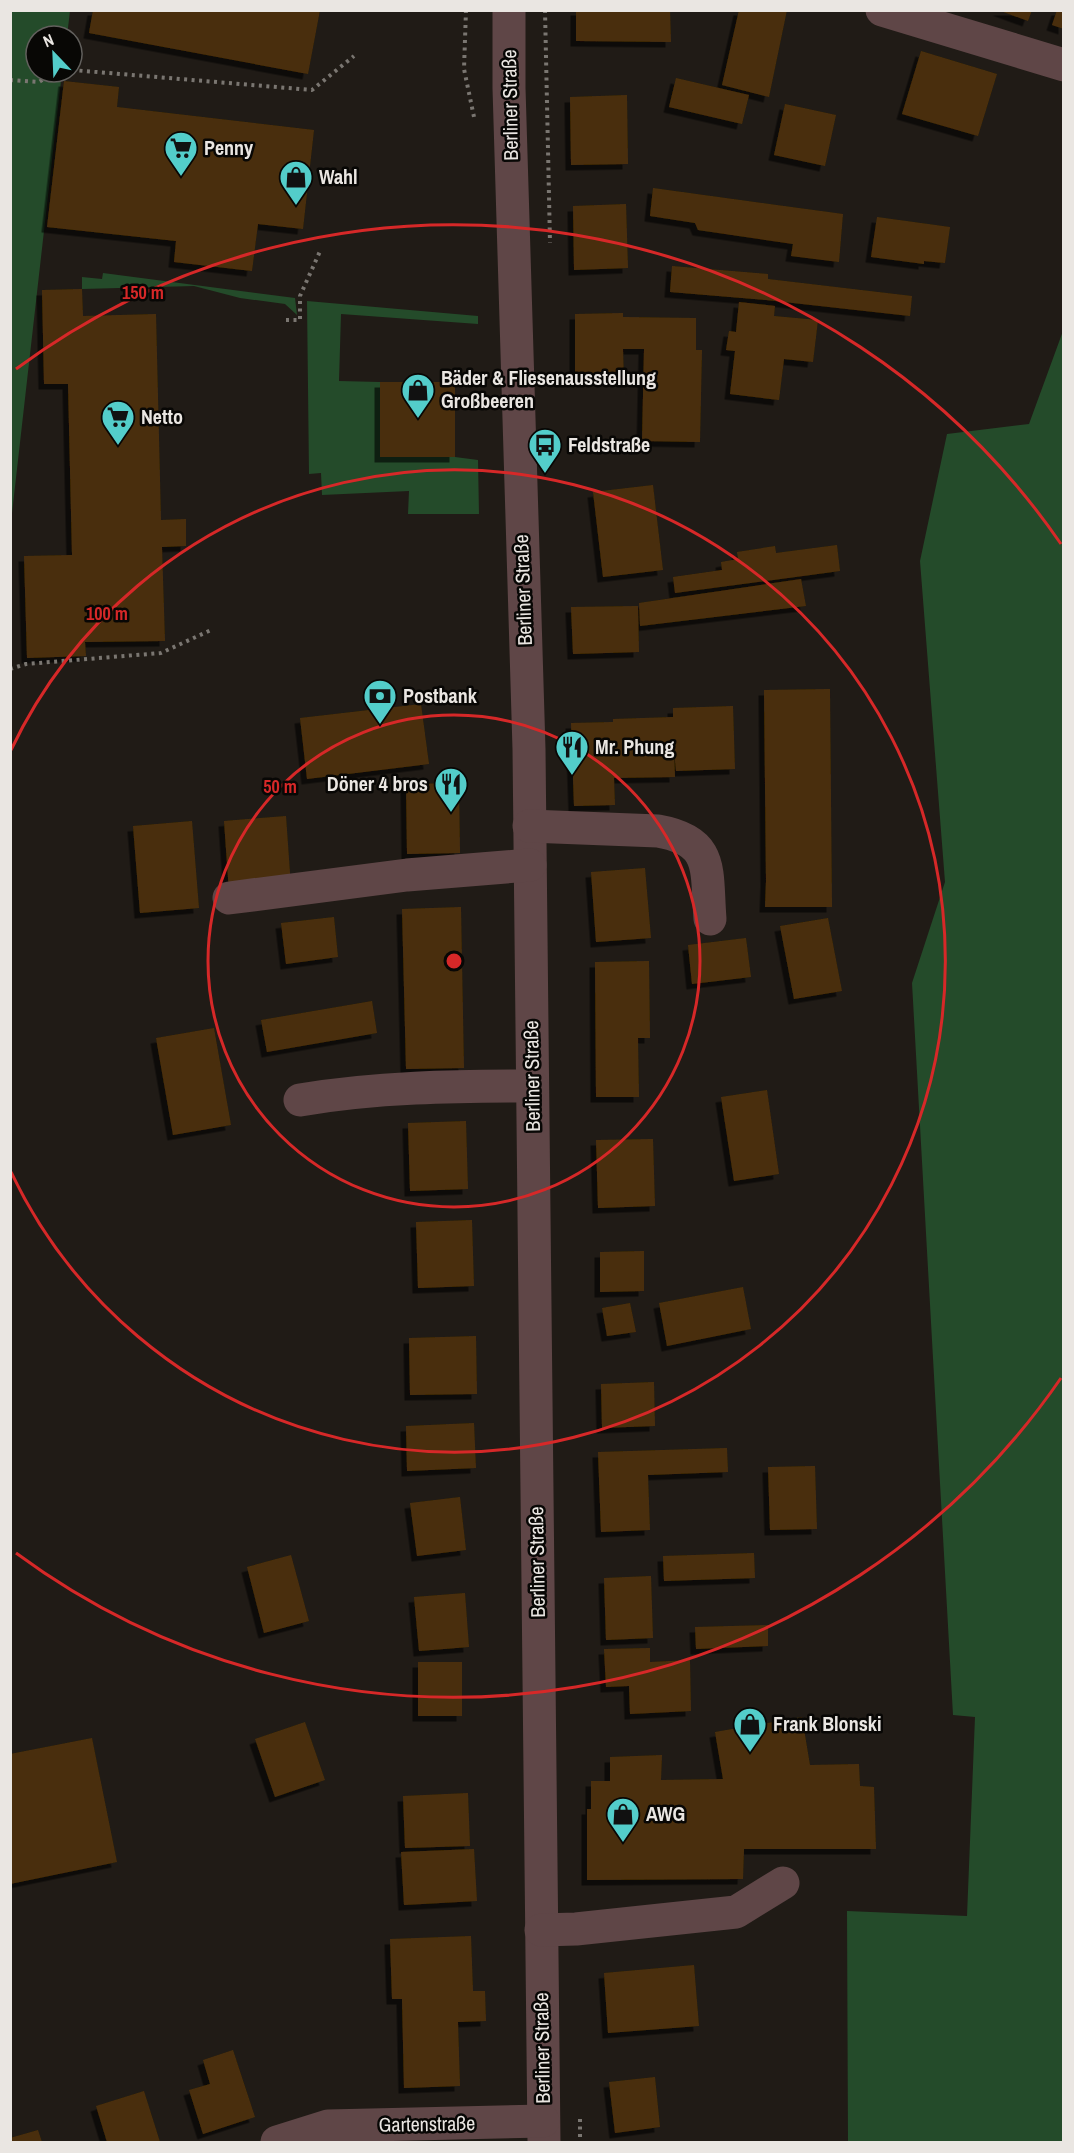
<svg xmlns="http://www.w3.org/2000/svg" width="1074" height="2153" font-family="'Archivo Narrow',sans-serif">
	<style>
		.green { fill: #244b2a }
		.building { fill: #4a2f09; filter: url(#shadow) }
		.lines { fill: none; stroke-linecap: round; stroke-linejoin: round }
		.path { stroke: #7a7671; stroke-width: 4; stroke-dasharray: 3 4.5; stroke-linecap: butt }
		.minor { stroke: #5f4647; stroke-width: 33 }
		.ring { fill: none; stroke: #d62828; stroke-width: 3 }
		.labels { text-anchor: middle; stroke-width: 5; stroke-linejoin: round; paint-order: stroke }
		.street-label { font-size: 20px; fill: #eae6e2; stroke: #080705 }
		.poi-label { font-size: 20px; font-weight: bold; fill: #eae6e2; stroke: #080705; text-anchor: start }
		.centre { fill: #d62828; stroke: #080705; stroke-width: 3 }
		.ring-label { font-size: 18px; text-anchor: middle; font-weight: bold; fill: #d62828; stroke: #080705; stroke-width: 5; stroke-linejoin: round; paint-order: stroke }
	</style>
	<defs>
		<filter id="shadow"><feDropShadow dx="-5.5" dy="5.5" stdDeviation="0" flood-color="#0009"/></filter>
	</defs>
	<rect width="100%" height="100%" fill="#201b16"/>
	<!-- green -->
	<g class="green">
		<polygon points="11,10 70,11 67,36 36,36 36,72 62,72 11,522"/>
		<polygon points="103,273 295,298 297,315 285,304 240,298 194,286 82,289 82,277 102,279"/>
		<polygon points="307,301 478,316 478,324 341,314 339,381 380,382 381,457 455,457 478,460 479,514 408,514 409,491 322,495 321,473 309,474"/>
		<polygon points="1063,331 1063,2142 848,2142 847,1911 967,1916 975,1717 953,1715 912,983 945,882 920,561 947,434 1029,424"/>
	</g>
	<!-- building -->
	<g class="building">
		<polygon points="93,10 320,10 308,74 89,33"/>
		<polygon points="576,10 670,10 671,42 576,41"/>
		<polygon points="739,10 787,10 769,97 722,85"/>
		<polygon points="998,10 1032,10 1028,21"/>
		<polygon points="1057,10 1064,10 1064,29 1052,25"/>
		<polygon points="921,51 997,74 978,136 902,114"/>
		<polygon points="676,78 749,95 742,124 669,107"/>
		<polygon points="64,81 119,87 117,107 314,130 303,229 258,224 252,271 174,262 176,241 47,227"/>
		<polygon points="627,95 628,164 571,165 570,97"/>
		<polygon points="785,104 836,115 825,166 774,155"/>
		<polygon points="653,188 843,214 839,262 791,256 793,244 698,230 695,223 650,216"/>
		<polygon points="626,204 628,268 574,270 573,206"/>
		<polygon points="877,217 950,227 945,263 924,261 924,264 871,257"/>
		<polygon points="672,266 768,274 768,279 912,296 910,316 766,300 670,292"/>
		<polygon points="82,289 83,316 156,314 161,520 186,519 186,546 162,547 165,641 85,642 86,656 27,658 24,556 72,555 68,384 44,384 42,290"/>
		<polygon points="739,302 775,306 774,316 818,320 813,362 784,359 779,400 730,394 735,351 726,350 729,331 736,332"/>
		<polygon points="623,313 623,317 696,318 696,350 702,350 700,442 642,441 644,349 623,349 624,380 575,380 575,314"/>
		<rect x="380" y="382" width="75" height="75"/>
		<polygon points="653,485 663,570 603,577 593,492"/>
		<polygon points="837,545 840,571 675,593 673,577 722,570 721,562 738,559 737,552 775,546 776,553"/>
		<polygon points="801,579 806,606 640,626 639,603"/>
		<polygon points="638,606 639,652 573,654 571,607"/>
		<polygon points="830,689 832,907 765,907 766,881 764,690"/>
		<polygon points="421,704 429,764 307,779 300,718"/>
		<polygon points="733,706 735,769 676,771 674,750 675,777 614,778 615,805 574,806 571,723 613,722 613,719 673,717 673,708"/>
		<polygon points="459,783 460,853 407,854 406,784"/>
		<polygon points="286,816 291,887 229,892 224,821"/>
		<polygon points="192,821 199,908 140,913 133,826"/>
		<polygon points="645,868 651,938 596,942 591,872"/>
		<polygon points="461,907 464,1068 406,1069 402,909"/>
		<polygon points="334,917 338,957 286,964 281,923"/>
		<polygon points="828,918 842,991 794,999 780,926"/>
		<polygon points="746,938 751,977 692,984 688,945"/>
		<polygon points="649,961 650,1038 638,1038 639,1097 596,1097 595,962"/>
		<polygon points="372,1001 377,1033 267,1052 261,1020"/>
		<polygon points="214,1028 231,1125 173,1135 156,1038"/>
		<polygon points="767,1090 779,1174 734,1181 721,1097"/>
		<polygon points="466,1121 468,1189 410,1191 408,1123"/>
		<polygon points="653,1139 655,1206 598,1208 596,1140"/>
		<polygon points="472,1220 474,1286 418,1288 416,1222"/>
		<polygon points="644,1251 644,1291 600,1292 600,1252"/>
		<polygon points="743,1287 751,1329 667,1346 659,1303"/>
		<polygon points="630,1303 636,1332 607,1336 602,1308"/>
		<polygon points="476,1336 477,1394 410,1395 409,1338"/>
		<polygon points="654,1382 655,1426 602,1428 601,1384"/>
		<polygon points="474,1423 476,1468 407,1471 406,1426"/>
		<polygon points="727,1448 728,1472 648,1475 650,1530 601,1532 598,1452"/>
		<polygon points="815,1466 817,1529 770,1530 768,1467"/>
		<polygon points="460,1497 466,1550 417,1556 410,1503"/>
		<polygon points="754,1553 755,1578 664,1581 663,1556"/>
		<polygon points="291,1555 309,1621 264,1633 247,1567"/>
		<polygon points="651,1576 653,1638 606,1640 604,1578"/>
		<polygon points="465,1593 469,1647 419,1651 414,1597"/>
		<polygon points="768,1625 768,1646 696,1649 695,1627"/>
		<polygon points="650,1648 650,1662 690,1660 691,1711 630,1714 629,1686 606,1687 604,1649"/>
		<rect x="418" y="1662" width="44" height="54"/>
		<polygon points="802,1717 810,1765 859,1764 860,1786 874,1787 876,1849 744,1849 743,1879 587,1880 587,1809 591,1809 591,1781 610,1781 610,1757 662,1755 661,1780 723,1779 715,1732"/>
		<polygon points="305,1722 325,1780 275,1797 255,1739"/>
		<polygon points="92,1738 117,1862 10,1884 10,1754"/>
		<polygon points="468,1793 470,1846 405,1848 403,1796"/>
		<polygon points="474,1849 477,1901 404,1905 401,1852"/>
		<polygon points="471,1936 473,1991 485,1991 486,2021 458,2022 460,2086 404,2088 402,1999 392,1999 390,1939"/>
		<polygon points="694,1965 699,2026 608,2033 604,1973"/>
		<polygon points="233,2050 255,2117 203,2134 189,2090 210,2084 203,2060"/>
		<polygon points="655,2077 660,2127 615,2133 609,2082"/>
		<polygon points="144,2091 160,2142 107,2142 96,2106"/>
		<polygon points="38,2130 42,2142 10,2142 10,2138"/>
	</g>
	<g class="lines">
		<!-- path -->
		<g class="path">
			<polyline points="466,10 464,69 474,117"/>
			<polyline points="545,10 550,243"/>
			<polyline points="72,70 312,90 354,56"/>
			<polyline points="10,80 39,82 54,72"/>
			<polyline points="286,320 300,320 300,296 321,249"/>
			<polyline points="10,669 26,664 161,653 211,630"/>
			<polyline points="580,2119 580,2142"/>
		</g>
		<!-- minor -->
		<g class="minor">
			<polyline points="509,10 509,88 529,749 544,2142"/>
			<polyline points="882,10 1064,65"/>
			<path d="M 529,826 L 658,831 C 715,841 706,870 710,919"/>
			<polyline points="229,898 407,875 530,865"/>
			<path d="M 300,1100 C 376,1087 454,1086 532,1086"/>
			<polyline points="541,1930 576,1929 736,1912 783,1883"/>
			<polyline points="277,2142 328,2126 543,2121"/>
		</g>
	</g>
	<!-- distance rings -->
	<g class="ring">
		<circle cx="454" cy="961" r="246"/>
		<path d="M11 750A491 491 0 1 1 11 1172"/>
		<path d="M1061 1378A737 737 0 0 1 16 1553M16 369A737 737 0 0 1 1061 544"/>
	</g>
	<!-- icons -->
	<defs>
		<symbol id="supermarket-pin" viewBox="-11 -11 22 30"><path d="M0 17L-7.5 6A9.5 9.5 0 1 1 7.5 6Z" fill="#53cdca" stroke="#080705"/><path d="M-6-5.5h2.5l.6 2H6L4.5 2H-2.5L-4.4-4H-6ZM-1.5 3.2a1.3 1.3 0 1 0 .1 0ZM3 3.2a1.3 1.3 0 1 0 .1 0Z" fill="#111"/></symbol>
		<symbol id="shop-pin" viewBox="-11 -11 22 30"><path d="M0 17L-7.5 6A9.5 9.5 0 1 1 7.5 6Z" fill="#53cdca" stroke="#080705"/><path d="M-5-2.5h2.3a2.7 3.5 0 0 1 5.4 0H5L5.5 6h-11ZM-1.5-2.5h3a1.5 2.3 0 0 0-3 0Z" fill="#111"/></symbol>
		<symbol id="bus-pin" viewBox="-11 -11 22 30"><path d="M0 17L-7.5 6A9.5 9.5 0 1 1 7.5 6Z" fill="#53cdca" stroke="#080705"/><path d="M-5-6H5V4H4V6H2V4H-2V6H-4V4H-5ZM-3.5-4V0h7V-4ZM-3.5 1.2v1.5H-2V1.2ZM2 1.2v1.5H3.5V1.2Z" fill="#111"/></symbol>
		<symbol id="bank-pin" viewBox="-11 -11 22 30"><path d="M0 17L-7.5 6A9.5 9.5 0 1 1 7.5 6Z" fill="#53cdca" stroke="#080705"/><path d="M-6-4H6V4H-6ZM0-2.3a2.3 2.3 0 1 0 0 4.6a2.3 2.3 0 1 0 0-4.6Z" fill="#111"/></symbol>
		<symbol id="restaurant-pin" viewBox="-11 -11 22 30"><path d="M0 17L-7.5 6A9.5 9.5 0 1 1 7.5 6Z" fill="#53cdca" stroke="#080705"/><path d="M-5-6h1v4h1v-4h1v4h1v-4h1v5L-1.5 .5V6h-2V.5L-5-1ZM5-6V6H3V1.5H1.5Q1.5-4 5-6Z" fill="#111"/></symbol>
	</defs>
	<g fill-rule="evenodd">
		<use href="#supermarket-pin" x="162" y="129" width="38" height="52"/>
		<use href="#shop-pin" x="277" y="158" width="38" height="52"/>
		<use href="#shop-pin" x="399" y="371" width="38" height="52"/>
		<use href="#supermarket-pin" x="99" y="398" width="38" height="52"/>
		<use href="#bus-pin" x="526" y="426" width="38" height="52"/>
		<use href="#bank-pin" x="361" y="677" width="38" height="52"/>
		<use href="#restaurant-pin" x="553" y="728" width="38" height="52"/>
		<use href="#restaurant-pin" x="432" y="765" width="38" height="52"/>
		<use href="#shop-pin" x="731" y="1705" width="38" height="52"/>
		<use href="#shop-pin" x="604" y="1795" width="38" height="52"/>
	</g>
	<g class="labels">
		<!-- street labels -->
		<g class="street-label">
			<text transform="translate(510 105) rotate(-91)" y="7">Berliner Straße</text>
			<text transform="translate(523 590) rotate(-92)" y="7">Berliner Straße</text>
			<text transform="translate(532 1076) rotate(-91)" y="7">Berliner Straße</text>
			<text transform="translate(537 1562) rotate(-91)" y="7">Berliner Straße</text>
			<text transform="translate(542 2048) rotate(-91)" y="7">Berliner Straße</text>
			<text transform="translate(427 2124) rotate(-1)" y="7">Gartenstraße</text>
		</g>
		<!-- poi labels -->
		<g class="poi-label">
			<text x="204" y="155">Penny</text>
			<text x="319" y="184">Wahl</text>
			<text x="441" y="385">Bäder &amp; Fliesenausstellung<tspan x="441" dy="23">Großbeeren</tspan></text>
			<text x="141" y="424">Netto</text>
			<text x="568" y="452">Feldstraße</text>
			<text x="403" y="703">Postbank</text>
			<text x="595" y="754">Mr. Phung</text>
			<text x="428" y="791" text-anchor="end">Döner 4 bros</text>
			<text x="773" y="1731">Frank Blonski</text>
			<text x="646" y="1821">AWG</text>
		</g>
	</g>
	<circle cx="454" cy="961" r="9" class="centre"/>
	<g class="ring-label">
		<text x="143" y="299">150 m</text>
		<text x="107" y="620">100 m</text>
		<text x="280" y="793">50 m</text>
	</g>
	<!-- border -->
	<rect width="1074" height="2153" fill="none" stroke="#eae6e2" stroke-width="24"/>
	<!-- north arrow -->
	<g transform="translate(54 54) rotate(337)"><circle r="28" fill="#080705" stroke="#62605d" stroke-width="1.5"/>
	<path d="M0-4.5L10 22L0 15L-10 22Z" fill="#53cdca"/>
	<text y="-9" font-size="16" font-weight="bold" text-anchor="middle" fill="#eae6e2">N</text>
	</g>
</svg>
